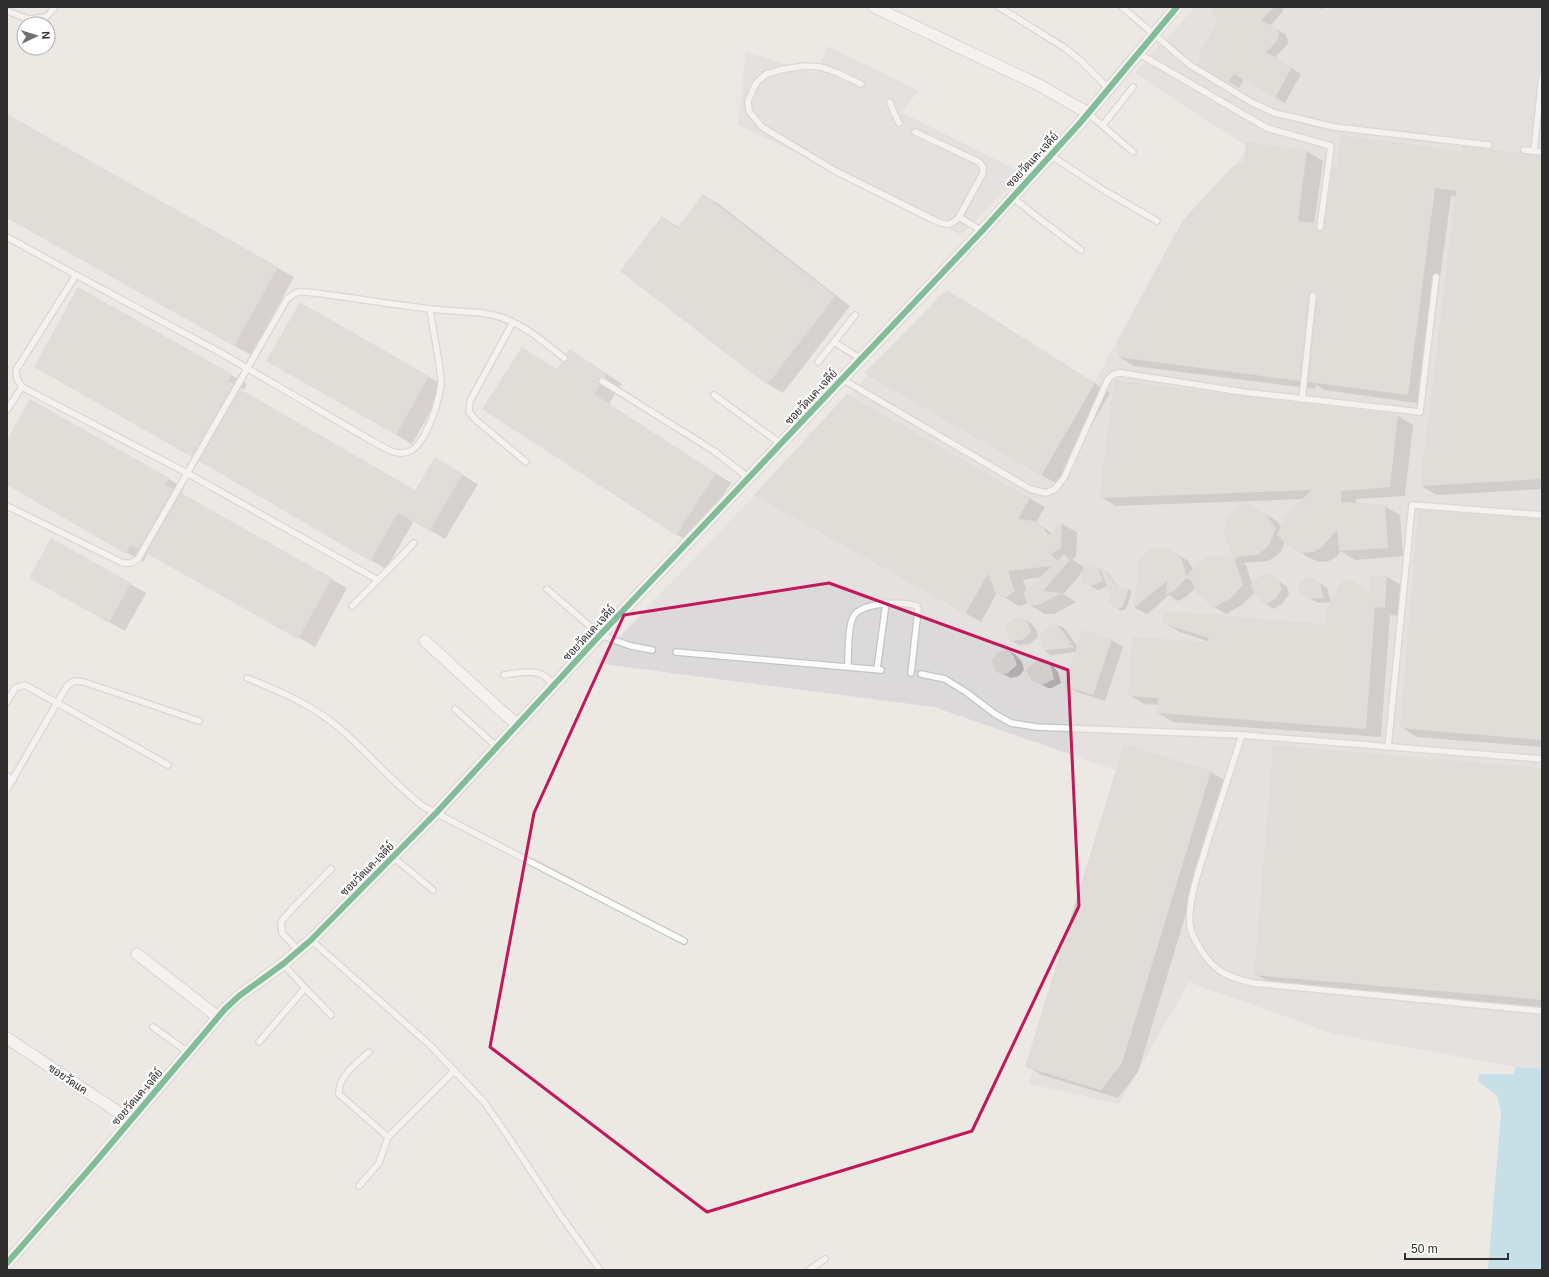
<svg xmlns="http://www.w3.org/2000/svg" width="1549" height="1277" font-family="Helvetica,Sarabun,sans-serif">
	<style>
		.industrial { fill: #dcd9db }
		.water { fill: #99d6ec }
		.shadow { fill: #0003; fill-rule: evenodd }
		.building { fill: #d1cecb }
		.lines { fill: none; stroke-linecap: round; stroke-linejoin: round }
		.lane-casing { stroke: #c5c4c5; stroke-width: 8 }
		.street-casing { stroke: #c5c4c5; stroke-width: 13 }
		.lane { stroke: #fcfcfb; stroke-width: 5.5 }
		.street { stroke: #fcfcfb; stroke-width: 11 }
		.cycleway-casing { stroke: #fff; stroke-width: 8 }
		.cycleway { stroke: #00873e; stroke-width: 6 }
		.marked { fill: none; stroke: #c2185b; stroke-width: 3; stroke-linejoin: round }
		.labels { text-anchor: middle; stroke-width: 4; stroke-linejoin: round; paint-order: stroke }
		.street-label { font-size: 11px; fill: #2e2e2e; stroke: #fff }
	</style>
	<rect width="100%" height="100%" fill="#ece8e4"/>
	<!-- industrial -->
	<g class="industrial">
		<polygon points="1195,7 1542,7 1542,1070 1540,1068 1516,1067 1334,1034 1189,982 1119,1104 1029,1084 1121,772 934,707 595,663 845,400 943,292 1094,383 1175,234 1250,148 1135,73"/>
		<polygon points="827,46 919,91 901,112 1023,173 961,235 738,124 746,52 817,74"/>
	</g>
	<!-- water -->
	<polygon class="water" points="1516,1067 1540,1068 1542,1070 1542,1270 1488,1270 1501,1113 1497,1096 1478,1081 1479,1074 1513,1074"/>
	<!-- shadow -->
	<g class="shadow">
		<polygon points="1214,7 1283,7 1283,11 1270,26 1285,34 1288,40 1288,43 1286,46 1275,58 1301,74 1285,103 1244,79 1239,88 1198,64 1218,22"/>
		<polygon points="1313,7 1324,7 1322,9"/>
		<polygon points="7,115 294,277 251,355 7,217"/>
		<polygon points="1307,151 1323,161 1314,224 1324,229 1462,152 1542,157 1542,489 1437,495 1421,486 1456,197 1451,196 1423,404 1325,390 1316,385 1315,389 1134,366 1118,356 1244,167"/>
		<polygon points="703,195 719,204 850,306 783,393 768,384 621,271 662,217 679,227"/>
		<polygon points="79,288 247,384 244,390 229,382 228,383 416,492 435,459 478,484 445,539 414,521 386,569 208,465 35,367"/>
		<polygon points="963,300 1110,393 1057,484 866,373"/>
		<polygon points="300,303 445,386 412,444 268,361"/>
		<polygon points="522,348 558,370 586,360 622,384 621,386 617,386 614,388 614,393 615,394 609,404 731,483 692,543 676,534"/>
		<path d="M 1115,381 L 1398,416 L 1413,425 L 1405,496 L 1356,499 L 1356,504 L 1384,506 L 1400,515 L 1403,556 L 1355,560 L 1341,551 L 1336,557 L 1329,561 L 1319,562 L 1310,558 L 1294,549 L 1285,541 L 1281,551 L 1275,557 L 1268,561 L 1243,563 L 1246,565 L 1252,584 L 1271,576 L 1287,587 L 1289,594 L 1283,603 L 1274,609 L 1266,604 L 1255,592 L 1243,604 L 1226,614 L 1214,607 L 1196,587 L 1187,596 L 1178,601 L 1169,595 L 1147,614 L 1135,608 L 1137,589 L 1168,549 L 1188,561 L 1194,570 L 1214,556 L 1239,559 L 1234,556 L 1246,503 L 1277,521 L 1281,527 L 1304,499 L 1116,506 L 1101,497 ZM 1183,573 L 1192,578 L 1192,581 L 1182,575 Z"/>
		<path d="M 848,396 L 1045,507 L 1036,523 L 1052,533 L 1062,524 L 1077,532 L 1076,557 L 1072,559 L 1085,568 L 1097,568 L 1107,572 L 1120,589 L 1129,589 L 1132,591 L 1126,609 L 1121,611 L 1117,609 L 1108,586 L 1098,590 L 1084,583 L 1082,573 L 1063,594 L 1076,602 L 1054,614 L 1045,614 L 1030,605 L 1028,602 L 1026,604 L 1019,606 L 997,593 L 981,622 L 755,495 ZM 1040,528 L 1043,528 L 1051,539 L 1049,540 ZM 1042,577 L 1027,591 L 1023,580 Z"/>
		<polygon points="31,400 184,488 181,494 347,588 315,647 148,553 143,562 7,484 7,442"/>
		<polygon points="1542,520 1542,747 1417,737 1401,727"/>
		<polygon points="1387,577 1403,586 1400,616 1390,615 1381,737 1173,722 1158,713 1158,705 1144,704 1129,695 1213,643 1180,632 1164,623 1326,625 1370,592"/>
		<polygon points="1313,578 1327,588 1331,602 1318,603 1302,594"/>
		<polygon points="130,584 146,593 125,631 46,587"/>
		<polygon points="1024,619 1032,624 1036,629 1038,636 1030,644 1019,645 1011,640"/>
		<polygon points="1056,624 1064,628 1078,647 1111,640 1123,647 1105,701 1077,692 1065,685 1076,652 1051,655 1044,651"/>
		<polygon points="1008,650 1016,655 1022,662 1024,670 1019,676 1011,678 999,672"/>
		<polygon points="1045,660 1052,665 1058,672 1061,683 1052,688 1048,688 1032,679"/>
		<polygon points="1542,769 1542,1007 1271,983 1255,974"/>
		<polygon points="1210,772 1226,781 1138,1072 1118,1098 1042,1075 1027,1066"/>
	</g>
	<!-- building -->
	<g class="building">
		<polygon points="1211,7 1274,7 1261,20 1275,27 1279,34 1277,41 1266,52 1292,67 1275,98 1234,74 1228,83 1197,64 1201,55 1199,54 1217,22"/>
		<polygon points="7,114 278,267 234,346 7,218"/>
		<polygon points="1341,135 1461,151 1462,146 1542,156 1542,479 1420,486 1456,191 1435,188 1408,395 1308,382 1317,296 1314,292 1311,292 1309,296 1300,381 1117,357 1119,339 1183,220 1234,165 1243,166 1246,142 1307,150 1298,221 1316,223 1316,229 1320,231 1324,228 1333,165 1337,165"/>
		<polygon points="703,194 835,296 767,385 620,271 662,216 677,228"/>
		<polygon points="78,287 232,374 227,382 233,385 192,457 34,367"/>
		<polygon points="947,290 1095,383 1041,476 864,373"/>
		<polygon points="300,302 429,376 396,435 266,361"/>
		<polygon points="522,347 557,370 562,362 565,362 568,360 568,357 566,354 570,349 607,374 604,378 600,377 598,379 598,383 600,385 594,394 716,473 676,535 482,409"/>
		<polygon points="1114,380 1398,415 1390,487 1341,491 1341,502 1385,505 1388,548 1339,551 1337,530 1321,548 1313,552 1303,553 1293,550 1277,535 1286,514 1312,490 1099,498"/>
		<polygon points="240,389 415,490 435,457 463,474 429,531 398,513 370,561 199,461"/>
		<polygon points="847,394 1030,498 1018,519 1034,521 1038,523 1047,536 1062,522 1061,548 1051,554 1057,561 1064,554 1070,560 1043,591 1062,593 1038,605 1029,606 1023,593 1052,566 1008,571 1015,591 1007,597 1003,598 996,594 988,574 965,614 754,495"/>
		<polygon points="30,399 169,478 165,485 173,489 139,549 131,545 126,554 7,485 7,440"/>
		<polygon points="181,493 332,578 298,639 146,553"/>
		<polygon points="1245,502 1265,513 1276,528 1269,545 1263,551 1256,555 1233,557 1224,536 1224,526 1228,516"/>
		<polygon points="1418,510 1542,519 1542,740 1400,728"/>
		<polygon points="51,538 131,583 109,623 29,578"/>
		<polygon points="1158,547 1168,548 1177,553 1182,560 1187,577 1175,590 1166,595 1167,581 1134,608 1136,588 1137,588 1137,566 1141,557 1149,550"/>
		<polygon points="1214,555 1234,557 1243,585 1231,598 1213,608 1197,593 1188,573 1205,558"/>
		<polygon points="1089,564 1098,567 1103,581 1094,585 1089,586 1083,584 1080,577 1080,573 1085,566"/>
		<polygon points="1102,568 1119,588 1129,588 1122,608 1117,609 1108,602 1112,599 1100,569"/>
		<polygon points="1265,574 1271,575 1276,578 1279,582 1282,589 1275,599 1265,605 1256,596 1250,585 1260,576"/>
		<polygon points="1370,575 1387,576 1385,608 1375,607 1366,729 1157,713 1158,698 1128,696 1132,637 1208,642 1209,638 1163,624 1164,611 1325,624 1326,612 1340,584 1343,581 1352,580 1369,590"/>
		<polygon points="1309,577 1313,577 1320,583 1324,598 1309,599 1301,594 1298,588 1301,581 1305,578"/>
		<polygon points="1017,617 1024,618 1028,623 1031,632 1022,640 1011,641 1006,631 1007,626 1009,622"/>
		<polygon points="1056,623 1071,643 1067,644 1076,647 1042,651 1044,647 1039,635 1047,628 1055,626"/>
		<polygon points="1083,629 1112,639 1093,695 1065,686 1065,681"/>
		<polygon points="1008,649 1014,657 1017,665 1007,674 998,673 994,669 992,660 998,652"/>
		<polygon points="1045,659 1051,667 1054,679 1044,684 1039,684 1031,680 1026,670 1035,662"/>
		<polygon points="1124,744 1211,771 1122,1063 1101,1090 1025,1067"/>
		<polygon points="1273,745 1542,768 1542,1000 1254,975"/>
	</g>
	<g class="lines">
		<defs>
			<g id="lane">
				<polyline points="999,7 1065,48 1081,61 1108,88"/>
				<polyline points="1122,7 1190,65 1251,102 1275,113 1334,127 1489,145"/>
				<polyline points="7,11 28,19 46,17 55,7"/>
				<polyline points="1138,53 1267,128 1331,146 1320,227"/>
				<path d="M 861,84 L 838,73 L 821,67 L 805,66 L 784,69 L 766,74 L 756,83 L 748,101 L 749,111 L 762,127 L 837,172 L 930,218 C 943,224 948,229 959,217 L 983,173 L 983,167 L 979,162 L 915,132"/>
				<polyline points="890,102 894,113 899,123"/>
				<polyline points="1088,113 1133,152"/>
				<polyline points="1103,125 1133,87"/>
				<polyline points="1524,150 1542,152"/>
				<polyline points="1534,151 1542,76"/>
				<polyline points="1050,155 1105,191 1157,221"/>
				<polyline points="1012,197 1041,220 1081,250"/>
				<polyline points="959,217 982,231"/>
				<polyline points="7,237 76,275 16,370 17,379 22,387 187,473 378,580 414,543"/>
				<path d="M 76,275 L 221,353 L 379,445 C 388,450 397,455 408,452 C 425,447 442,396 441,379 C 439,356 433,332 430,309"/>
				<polyline points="855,315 834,342 861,359"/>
				<polyline points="513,322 470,401 469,412 476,420 526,462"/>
				<polyline points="818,362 834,342"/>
				<polyline points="842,379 1030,489 1046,493 1055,489 1064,478 1108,379 1114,374 1121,373 1243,392 1420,412 1436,277"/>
				<polyline points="602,381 714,451 749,478"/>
				<polyline points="714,395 781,444"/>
				<polyline points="1302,399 1313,296"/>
				<polyline points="7,410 22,387"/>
				<path d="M 7,506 L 123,563 L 131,563 L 138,559 L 287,299 L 297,292 L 307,292 C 348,297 389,304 431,309 C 454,312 481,310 503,318 C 526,326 545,343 564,358"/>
				<polyline points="547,589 600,635 631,646 652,650"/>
				<polyline points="352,606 378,580"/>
				<polyline points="676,652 881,670"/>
				<path d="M 848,667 C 848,655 848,627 853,617 C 861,602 903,601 917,606 L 918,610 L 911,673"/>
				<polyline points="877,669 886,603"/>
				<polyline points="921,674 945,679 966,692 995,714 1011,723 1036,727 1242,735 1542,759"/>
				<path d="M 504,675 C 516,673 530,670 541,674 C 545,676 550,681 554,684"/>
				<path d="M 247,678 C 282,692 317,707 345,733 C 372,757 395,785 424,807 L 684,941"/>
				<polyline points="7,702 15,688 25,685 168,765"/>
				<polyline points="455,709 497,747"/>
				<path d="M 1242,735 C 1231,769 1220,803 1209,837 C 1202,862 1187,899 1190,926 C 1191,932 1195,940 1198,945 C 1212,970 1226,977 1253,983 L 1542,1011"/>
				<polyline points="1388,747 1412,505 1542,515"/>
				<polyline points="7,776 13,780"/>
				<polyline points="7,789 57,703 67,686 74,681 84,682 199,721"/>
				<polyline points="393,857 433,890"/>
				<polyline points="311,940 431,1046 484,1102 503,1129 561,1216 600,1270"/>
				<polyline points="299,951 282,933 281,922 291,910 331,869"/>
				<polyline points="305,988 331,1015"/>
				<polyline points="153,1027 189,1053"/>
				<polyline points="259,1042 305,988 283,964"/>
				<path d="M 369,1052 C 356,1064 338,1076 339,1094 L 388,1137 L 454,1071"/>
				<polyline points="359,1186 379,1163 388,1137"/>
				<polyline points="809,1270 825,1259"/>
			</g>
			<g id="street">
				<polyline points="874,7 1039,85 1088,113"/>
				<polyline points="425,641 517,725"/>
				<polyline points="137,954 218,1017"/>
				<polyline points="7,1038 130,1120"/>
				<polyline points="7,1263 93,1165 225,1009 239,996 283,964 311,940 437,812 600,635 982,231 1080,123 1177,7"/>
			</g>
		</defs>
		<!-- lane casing -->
		<use href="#lane" class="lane-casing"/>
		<!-- street casing -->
		<use href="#street" class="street-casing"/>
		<!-- lane -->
		<use href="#lane" class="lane"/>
		<!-- street -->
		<use href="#street" class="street"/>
		<defs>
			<polyline id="cycleway" points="7,1263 93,1165 225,1009 239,996 283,964 311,940 437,812 600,635 982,231 1080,123 1177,7"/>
		</defs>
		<!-- cycleway casing -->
		<use href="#cycleway" class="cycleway-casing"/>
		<!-- cycleway -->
		<use href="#cycleway" class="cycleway"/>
	</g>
	<!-- marked area -->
	<path d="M0 0H1549V1277H0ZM 829,583 L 1068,670 L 1079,906 L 972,1131 L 707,1212 L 490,1047 L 534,813 L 624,615 Z" fill="#ece8e4" fill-opacity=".55" fill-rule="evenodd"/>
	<path class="marked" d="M 829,583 L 1068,670 L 1079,906 L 972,1131 L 707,1212 L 490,1047 L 534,813 L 624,615 Z"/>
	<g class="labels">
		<!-- street labels -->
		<g class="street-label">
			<text transform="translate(1032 160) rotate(-47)" y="4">ซอยวัดแค-เจดีย์</text>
			<text transform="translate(811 397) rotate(-47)" y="4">ซอยวัดแค-เจดีย์</text>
			<text transform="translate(589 633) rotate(-47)" y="4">ซอยวัดแค-เจดีย์</text>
			<text transform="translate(367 869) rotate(-45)" y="4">ซอยวัดแค-เจดีย์</text>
			<text transform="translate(68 1079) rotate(34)" y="4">ซอยวัดแค</text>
			<text transform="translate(137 1097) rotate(-49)" y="4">ซอยวัดแค-เจดีย์</text>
		</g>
	</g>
	<!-- border -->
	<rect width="1549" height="1277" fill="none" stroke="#2e2e2e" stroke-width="16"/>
	<!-- north arrow -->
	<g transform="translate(36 36) rotate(86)"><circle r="19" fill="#ffffff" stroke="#ababab"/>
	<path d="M0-3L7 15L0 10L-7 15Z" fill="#706f6e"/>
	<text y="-6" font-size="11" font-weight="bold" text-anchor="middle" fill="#2e2e2e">N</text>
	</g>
	<!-- scale -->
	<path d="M1405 1253v6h103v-6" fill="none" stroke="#2e2e2e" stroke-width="2"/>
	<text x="1411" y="1253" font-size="12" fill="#2e2e2e" stroke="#ffffff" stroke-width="3" paint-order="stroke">50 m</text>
</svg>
